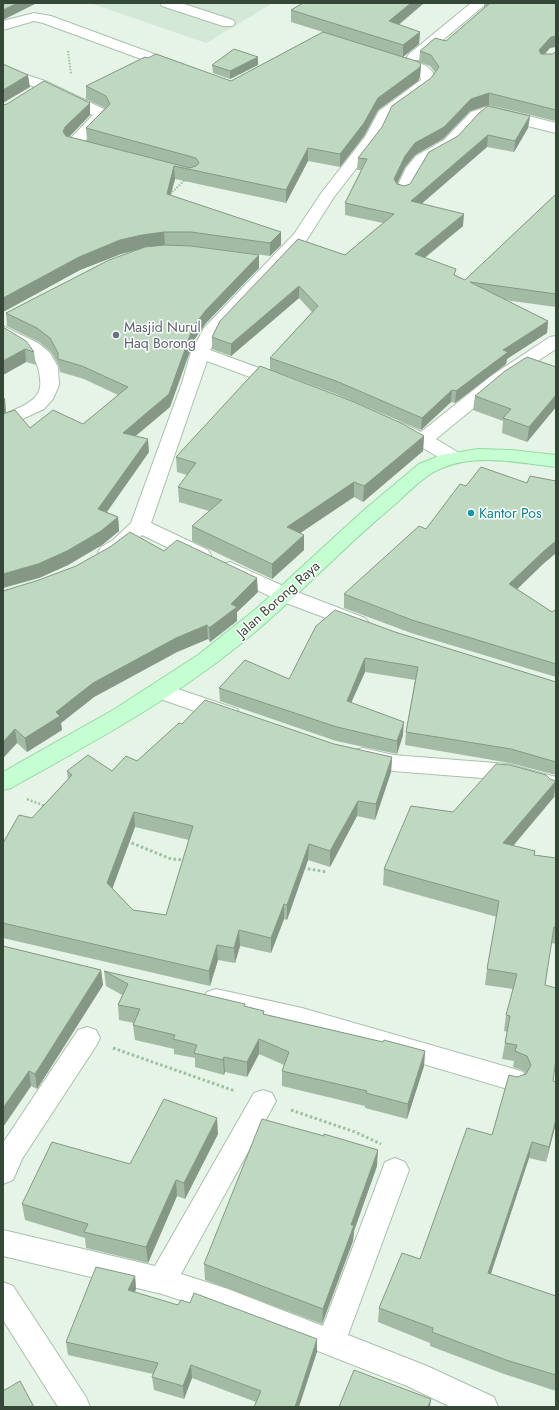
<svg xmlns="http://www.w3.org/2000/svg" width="559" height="1410" font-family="Jost,sans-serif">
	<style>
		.residential { fill: #d4e8d7 }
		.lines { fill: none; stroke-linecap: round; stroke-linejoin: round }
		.minor-casing { stroke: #a9c0ab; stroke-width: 2 }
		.secondary-casing { stroke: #96d9a3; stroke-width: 2 }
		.path-far2 { stroke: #99c29d; stroke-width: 2; stroke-dasharray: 1.5 1.5; stroke-linecap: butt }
		.path-far1 { stroke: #99c29d; stroke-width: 2.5; stroke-dasharray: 2 2; stroke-linecap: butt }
		.path { stroke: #99c29d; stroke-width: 3; stroke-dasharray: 2.5 2.5; stroke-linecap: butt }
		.minor { fill: #fff; fill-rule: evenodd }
		.secondary { fill: #c5ffd1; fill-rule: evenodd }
		.wall { fill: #a3bba5; fill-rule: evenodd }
		.shaded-wall { fill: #859886 }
		.building { fill: #bed9c0; stroke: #859886; fill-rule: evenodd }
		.worship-dot { fill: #6b7280; stroke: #fff; stroke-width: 1.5 }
		.culture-dot { fill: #0f9aa8; stroke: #fff; stroke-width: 1.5 }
		.labels { text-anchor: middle; stroke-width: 3; stroke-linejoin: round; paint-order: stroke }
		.worship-label { font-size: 14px; fill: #5b616d; stroke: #fff; text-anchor: start }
		.culture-label { font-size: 14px; fill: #0d838f; stroke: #fff; text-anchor: start }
		.street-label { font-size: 14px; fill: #354736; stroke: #fff }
	</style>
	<rect width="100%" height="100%" fill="#e6f4e8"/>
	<!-- residential -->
	<polygon class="residential" points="90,3 273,3 206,43"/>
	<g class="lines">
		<defs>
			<g id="minor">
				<polygon points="160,3 181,3 233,20 235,23 233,26 223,26 162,6"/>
				<polygon points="471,3 487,3 419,60 409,60 407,57 409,54"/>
				<polygon points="34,13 51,16 184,65 186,68 184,71 174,71 43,23 34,21 3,30 3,21"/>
				<path d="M 392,56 C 408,60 434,62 436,81 L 390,117 L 380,138 L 334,197 L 306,241 L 221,330 L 210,350 L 289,379 L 292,383 L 289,387 L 283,389 L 277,387 L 207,361 L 151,523 L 208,550 L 211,555 L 208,560 L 201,562 L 194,560 L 142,535 C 131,546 118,561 101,557 L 98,552 L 101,547 L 113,540 L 131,523 L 182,383 L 191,352 L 204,328 L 294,234 L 322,192 L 365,137 L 379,111 L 421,80 L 419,73 L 387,63 L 385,60 L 387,57 Z"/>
				<polygon points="3,67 45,81 106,110 109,116 106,119 84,142 101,147 103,150 101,153 95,155 67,147 65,144 93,115 35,87 3,76"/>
				<polygon points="489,106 556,123 556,133 487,116 477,123 456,147 427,163 419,174 409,194 403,196 397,194 395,191 406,168 416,156 444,140 471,112"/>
				<path d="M 3,326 L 38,343 L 50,353 L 58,367 L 59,385 L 53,399 L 44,409 L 3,428 L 3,415 C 13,410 29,405 36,396 C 40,391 41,385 40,379 C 39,354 23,349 3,338 Z"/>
				<polygon points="556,336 556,349 503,384 436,439 459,453 462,457 459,461 452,463 445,461 416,444 390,432 388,428 390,424 397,422 404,424 421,432 491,376 550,337"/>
				<polygon points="230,562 292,590 365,618 369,623 365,628 358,630 278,600 223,574 220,569 223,564"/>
				<polygon points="160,683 237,709 240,715 237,721 229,723 152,696 149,691 152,686"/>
				<polygon points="363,748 393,755 508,764 556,777 556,796 548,794 544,790 508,780 393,771 355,762 352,756 355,750"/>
				<polygon points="216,989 302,1008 514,1069 523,1072 527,1080 523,1088 514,1091 302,1028 216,1009 207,1006 203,999 207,992"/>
				<polygon points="87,1027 96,1030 100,1038 96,1046 22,1159 13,1180 3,1184 3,1143 78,1030"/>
				<polygon points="263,1090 272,1093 276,1101 181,1274 228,1289 323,1326 385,1162 395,1158 405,1162 409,1170 348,1335 427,1366 494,1397 498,1407 451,1407 407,1386 226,1315 162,1294 3,1256 3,1230 155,1266 254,1093"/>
				<polygon points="3,1282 13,1286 86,1397 90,1407 58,1407 3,1320"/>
			</g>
			<path id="secondary" d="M 478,449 L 511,450 L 556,455 L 556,467 C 520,463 477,453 442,468 C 424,475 408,493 393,506 C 345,546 302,592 255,632 C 181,695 95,741 11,788 L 3,790 L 3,772 L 113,710 L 198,655 L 256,609 L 364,510 L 419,464 L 441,455 Z"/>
		</defs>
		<!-- minor casing -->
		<use href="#minor" class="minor-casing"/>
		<!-- secondary casing -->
		<use href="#secondary" class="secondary-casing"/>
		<!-- path-far2 -->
		<g class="path-far2">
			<polyline points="68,51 71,74"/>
			<polyline points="170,194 185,180"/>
		</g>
		<!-- path-far1 -->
		<polyline class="path-far1" points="27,799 47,807"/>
		<!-- path -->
		<g class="path">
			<polyline points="127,841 171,859 186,860"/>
			<polyline points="303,868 327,872"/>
			<polyline points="113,1048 235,1091"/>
			<polyline points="291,1110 355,1132 381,1144"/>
		</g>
		<!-- minor -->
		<use href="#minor" class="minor"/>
		<!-- secondary -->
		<use href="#secondary" class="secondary"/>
	</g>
	<!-- wall -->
	<g class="wall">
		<polygon points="303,3 424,3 399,25 420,32 419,44 403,57 419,62 420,51 446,41 484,8 484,3 556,3 550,48 545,54 553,54 556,51 556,120 555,121 489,105 470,111 443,139 415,155 405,167 397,183 404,186 410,184 429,152 530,116 528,128 514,152 487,147 422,203 463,226 425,258 455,275 465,280 556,194 556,307 505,300 548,321 547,333 507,359 506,364 455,403 451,402 421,430 336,394 276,372 424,436 423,451 363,502 354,497 300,533 304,550 272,579 192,541 192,526 209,511 179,502 178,487 187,475 177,472 176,457 270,370 270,358 312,312 299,298 231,356 212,349 212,337 345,255 383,223 345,215 345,203 361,170 357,170 358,158 431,78 435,72 430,66 419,62 421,65 420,77 418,81 378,110 364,136 340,167 308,161 286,203 175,179 171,195 281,245 270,256 191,246 171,246 259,255 259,268 206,323 194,340 170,407 136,436 149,452 107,512 118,517 119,531 102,545 68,565 39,578 30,428 83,424 118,395 84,379 60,372 59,366 51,352 39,342 7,326 6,313 141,249 121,254 80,270 3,312 3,105 90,115 69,137 87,141 86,128 105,108 86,99 86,86 148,58 231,81 323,32 291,22 291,10"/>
		<polygon points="258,57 258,65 230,79 213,73 212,65"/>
		<polygon points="3,327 34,352 36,365 26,362 3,375"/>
		<polygon points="556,367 556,407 527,442 502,433 503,421 473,410 475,396"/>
		<polygon points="556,481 556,553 543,564 517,589 552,612 556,609 556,677 411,633 344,608 344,594 426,529 466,486"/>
		<polygon points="164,551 258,592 237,612 237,621 210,642 208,639 177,652 94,697 61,723 62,730 27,752 17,743 3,758 3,591"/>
		<polygon points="395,632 556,682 556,775 510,763 405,745 406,732 415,680 365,672 351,703 403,735 397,754 336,741 220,701 219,688 289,679"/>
		<path d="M 182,724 L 334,744 L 392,757 L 391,772 L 375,820 L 357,816 L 330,867 L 308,860 L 287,920 L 284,919 L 271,953 L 240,946 L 235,963 L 218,960 L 210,986 L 3,938 L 3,843 L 32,818 L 68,779 L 67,771 L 112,771 L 137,761 ZM 135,827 L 189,840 L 166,915 L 133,910 L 112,888 Z"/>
		<polygon points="550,779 556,781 554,797 513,846 535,851 535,855 556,858 556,944 551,943 545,985 553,1081 556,1082 556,1123 546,1162 529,1158 491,1274 556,1296 556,1391 504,1374 430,1346 430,1343 378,1322 379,1308 420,1259 492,1135 517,1077 525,1074 524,1071 513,1067 514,1061 502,1059 507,1032 504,1031 506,1015 513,989 485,985 487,969 497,917 383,885 384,869 453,812"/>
		<polygon points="3,946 101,970 103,985 39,1086 37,1089 31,1086 3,1127"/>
		<polygon points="104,971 264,1011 264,1014 383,1042 425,1051 424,1066 407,1119 365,1108 365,1106 282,1086 282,1071 284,1065 259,1054 247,1077 225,1072 224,1075 195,1067 195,1058 174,1054 174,1049 135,1040 133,1025 134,1023 119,1020 118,1005 122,995 106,986"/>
		<polygon points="218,1134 185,1199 177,1196 148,1263 86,1248 85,1238 25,1220 22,1204 130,1164"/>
		<polygon points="377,1166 354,1231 353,1241 322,1324 205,1280 204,1264"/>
		<polygon points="135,1276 136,1289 135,1292 317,1352 256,1402 192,1378 184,1399 154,1390 152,1377 153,1374 68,1355 66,1342"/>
	</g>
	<!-- shaded-wall -->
	<g class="shaded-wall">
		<polygon points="18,3 37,3 3,20 3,10"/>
		<polygon points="411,3 424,3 388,33 389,21"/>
		<polygon points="420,32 419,44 403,57 403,45"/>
		<polygon points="556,36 556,47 550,48 538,61 539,50 551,37"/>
		<polygon points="258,57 258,65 230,79 230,71"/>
		<polygon points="421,65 420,77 418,81 378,110 364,136 340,167 340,154 378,98"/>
		<polygon points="28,75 30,87 3,103 3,90"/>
		<polygon points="489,93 489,105 470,111 443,139 415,155 405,167 394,190 394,179 405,156 415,143 471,99"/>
		<polygon points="90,103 90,115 66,140 63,132 65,127"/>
		<polygon points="530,116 528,128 514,152 515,141"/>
		<polygon points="488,135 487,147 411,213 411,201"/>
		<polygon points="308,148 308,161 286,203 286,190"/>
		<polygon points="174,166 175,179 167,207 167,194"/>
		<polygon points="464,214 463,226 414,266 415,254"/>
		<polygon points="164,232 165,246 143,248 121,254 80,270 3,312 3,298 79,257 120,240 142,235"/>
		<polygon points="281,232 281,245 270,256 270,243"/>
		<polygon points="259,255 259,268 206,323 194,340 170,407 123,446 123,433 193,327 206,310"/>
		<polygon points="299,286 299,298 231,356 231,344"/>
		<polygon points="548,321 547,333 507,359 506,364 455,403 456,391 503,350"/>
		<polygon points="25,349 26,362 3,375 3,361"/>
		<polygon points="452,390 451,402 421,430 422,418"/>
		<polygon points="556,395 556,407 527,442 529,427"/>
		<polygon points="5,398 6,412 3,414 3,399"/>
		<polygon points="424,436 423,451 363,502 364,486"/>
		<polygon points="148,439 149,452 99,523 98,509"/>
		<polygon points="354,482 354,497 287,542 287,527"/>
		<polygon points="118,517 119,531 102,545 68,565 39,578 3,588 3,574"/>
		<polygon points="304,535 304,550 272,579 272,564"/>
		<polygon points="556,541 556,553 543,564 508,598 509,584 544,551"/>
		<polygon points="257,578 258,592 237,612 237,621 210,642 209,628 231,604"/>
		<polygon points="207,625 208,639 177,652 94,697 61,723 62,730 27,752 25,738 56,712 93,683 176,638"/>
		<polygon points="365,658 365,672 346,714 347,701"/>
		<polygon points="404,722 403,735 397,754 397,741"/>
		<polygon points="15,729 17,743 3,758 3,742"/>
		<polygon points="392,757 391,772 375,820 376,804"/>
		<polygon points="556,781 554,797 501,860 503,843"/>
		<polygon points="358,801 357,816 330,867 330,851"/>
		<polygon points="134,812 135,827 109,898 107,883"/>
		<polygon points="309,844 308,860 287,920 287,905"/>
		<polygon points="284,904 284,919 271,953 271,938"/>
		<polygon points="239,930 240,946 235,963 234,948"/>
		<polygon points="217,945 218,960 210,986 209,971"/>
		<polygon points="101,970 103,985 37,1089 35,1074"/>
		<polygon points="259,1039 259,1054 247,1077 247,1062"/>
		<polygon points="425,1051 424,1066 407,1119 408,1104"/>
		<polygon points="224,1057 225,1072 224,1075 223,1060"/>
		<polygon points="29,1071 31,1086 3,1127 3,1108"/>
		<polygon points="217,1118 218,1134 185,1199 184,1183"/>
		<polygon points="556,1119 556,1123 546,1162 549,1147"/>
		<polygon points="532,1142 529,1158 486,1288 488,1273"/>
		<polygon points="378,1150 377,1166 354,1231 353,1241 322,1324 323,1309 351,1225"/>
		<polygon points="176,1180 177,1196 148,1263 146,1247"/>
		<polygon points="135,1276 136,1289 130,1303 128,1290"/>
		<polygon points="317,1339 317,1352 299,1407 295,1407"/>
		<polygon points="191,1365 192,1378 184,1399 183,1386"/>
		<polygon points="431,1399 430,1407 428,1407"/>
	</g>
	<!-- building -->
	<g class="building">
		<polygon points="3,3 18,3 3,10"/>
		<polygon points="303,3 411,3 389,21 420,32 403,45 291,10"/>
		<polygon points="490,3 556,3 556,36 551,37 539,50 541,54 553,54 556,51 556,110 489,93 471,99 444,127 415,143 405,156 394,179 397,184 404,186 410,184 429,152 458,136 479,113 488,106 530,116 515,141 488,135 411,201 464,214 415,254 456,269 454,275 465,280 556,194 556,294 470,282 548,321 503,350 508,352 456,391 452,390 422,418 336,381 270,358 318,306 299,286 231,344 212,337 220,321 298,239 345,255 394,214 345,203 367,159 358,158 382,127 392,106 431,78 439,67 431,55 420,51 435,38 446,41"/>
		<polygon points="323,32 419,62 421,65 419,68 378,98 364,123 340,154 308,148 286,190 174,166 167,194 281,232 270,243 191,232 164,232 142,235 120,240 79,257 3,298 3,105 7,104 44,81 90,103 65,127 63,132 66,136 190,168 196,166 199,163 196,158 86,128 110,104 106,96 86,86 145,57 148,58 156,54 231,81"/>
		<polygon points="234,49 258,57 230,71 212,65"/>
		<polygon points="3,64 28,75 3,90"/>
		<polygon points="164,245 191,246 259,255 206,310 193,327 169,394 123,433 148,439 98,509 118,517 101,531 67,551 38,564 3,574 3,414 15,410 30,428 53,410 83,424 128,387 82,366 58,359 58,353 50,338 37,328 6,313 109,260 145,247"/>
		<polygon points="3,327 26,341 34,352 25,349 3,361"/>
		<polygon points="527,357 556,367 556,395 529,427 503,418 511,409 475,396 505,371"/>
		<polygon points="260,366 354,402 401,423 424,436 364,486 354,482 287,527 304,535 272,564 192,526 222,500 178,487 196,463 176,457"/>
		<polygon points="481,467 527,483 530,476 556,481 556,541 544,551 509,584 552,612 556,609 556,664 412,620 344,594 419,526 426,529 460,484 466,486"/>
		<polygon points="130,532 164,551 177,540 257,578 231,604 237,607 209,628 207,625 176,638 93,683 56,712 60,716 25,738 15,729 3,742 3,591 39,580 76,566 110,547"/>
		<polygon points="335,610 395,632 556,682 556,762 511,749 406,732 418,667 365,658 347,701 404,722 397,741 337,727 219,688 245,660 289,679 316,626"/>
		<path d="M 205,700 L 334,744 L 392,757 L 376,804 L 358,801 L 330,851 L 309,844 L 287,905 L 284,904 L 271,938 L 239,930 L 234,948 L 217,945 L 209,971 L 3,923 L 3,843 L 19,815 L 32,818 L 72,775 L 67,771 L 88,755 L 112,771 L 126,756 L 137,761 L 179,723 L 182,724 ZM 134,812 L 193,826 L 166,915 L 133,910 L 107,883 Z"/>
		<polygon points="496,764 510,765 546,775 550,779 556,781 503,843 535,851 534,855 556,858 556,927 554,927 545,985 556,988 556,1059 553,1081 556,1082 556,1119 549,1147 532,1142 488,1273 556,1296 556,1375 506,1360 432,1332 433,1328 379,1308 402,1253 420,1259 467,1128 492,1135 509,1075 517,1077 526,1074 531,1065 527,1056 515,1051 517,1045 505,1043 510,1016 506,1015 517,974 487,969 499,901 384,869 411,806 453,812"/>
		<polygon points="3,946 101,970 37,1071 35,1074 29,1071 3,1108"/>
		<polygon points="104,971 245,1004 244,1006 264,1011 263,1014 383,1042 384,1040 425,1051 408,1104 366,1093 367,1091 282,1071 289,1052 259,1039 247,1062 224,1057 223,1060 194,1053 197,1045 173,1039 175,1035 133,1025 140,1009 118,1005 128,984"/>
		<polygon points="164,1099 217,1118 184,1183 176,1180 146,1247 84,1232 88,1224 22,1204 52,1142 130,1164"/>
		<polygon points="262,1119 324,1136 324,1134 378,1150 351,1225 354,1225 323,1309 204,1264"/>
		<polygon points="96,1267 135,1276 128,1290 178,1305 181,1300 190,1303 194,1293 317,1339 295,1407 254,1407 261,1391 191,1365 183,1386 152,1377 158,1363 66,1342"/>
		<polygon points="354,1370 431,1399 428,1407 339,1407"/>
		<polygon points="20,1381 34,1407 3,1407 3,1391"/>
	</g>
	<!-- markers -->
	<circle class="worship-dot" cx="116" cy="335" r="4"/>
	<circle class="culture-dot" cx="471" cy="513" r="4"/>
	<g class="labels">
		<!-- worship labels -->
		<g class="worship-label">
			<text x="124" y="332">Masjid Nurul<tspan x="124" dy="16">Haq Borong</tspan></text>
		</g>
		<!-- culture labels -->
		<g class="culture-label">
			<text x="479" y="518">Kantor Pos</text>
		</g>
		<!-- street labels -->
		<g class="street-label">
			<text transform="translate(278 599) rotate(-42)" y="5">Jalan Borong Raya</text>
		</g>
	</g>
	<!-- border -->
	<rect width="559" height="1410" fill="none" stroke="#354736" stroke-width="8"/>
</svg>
